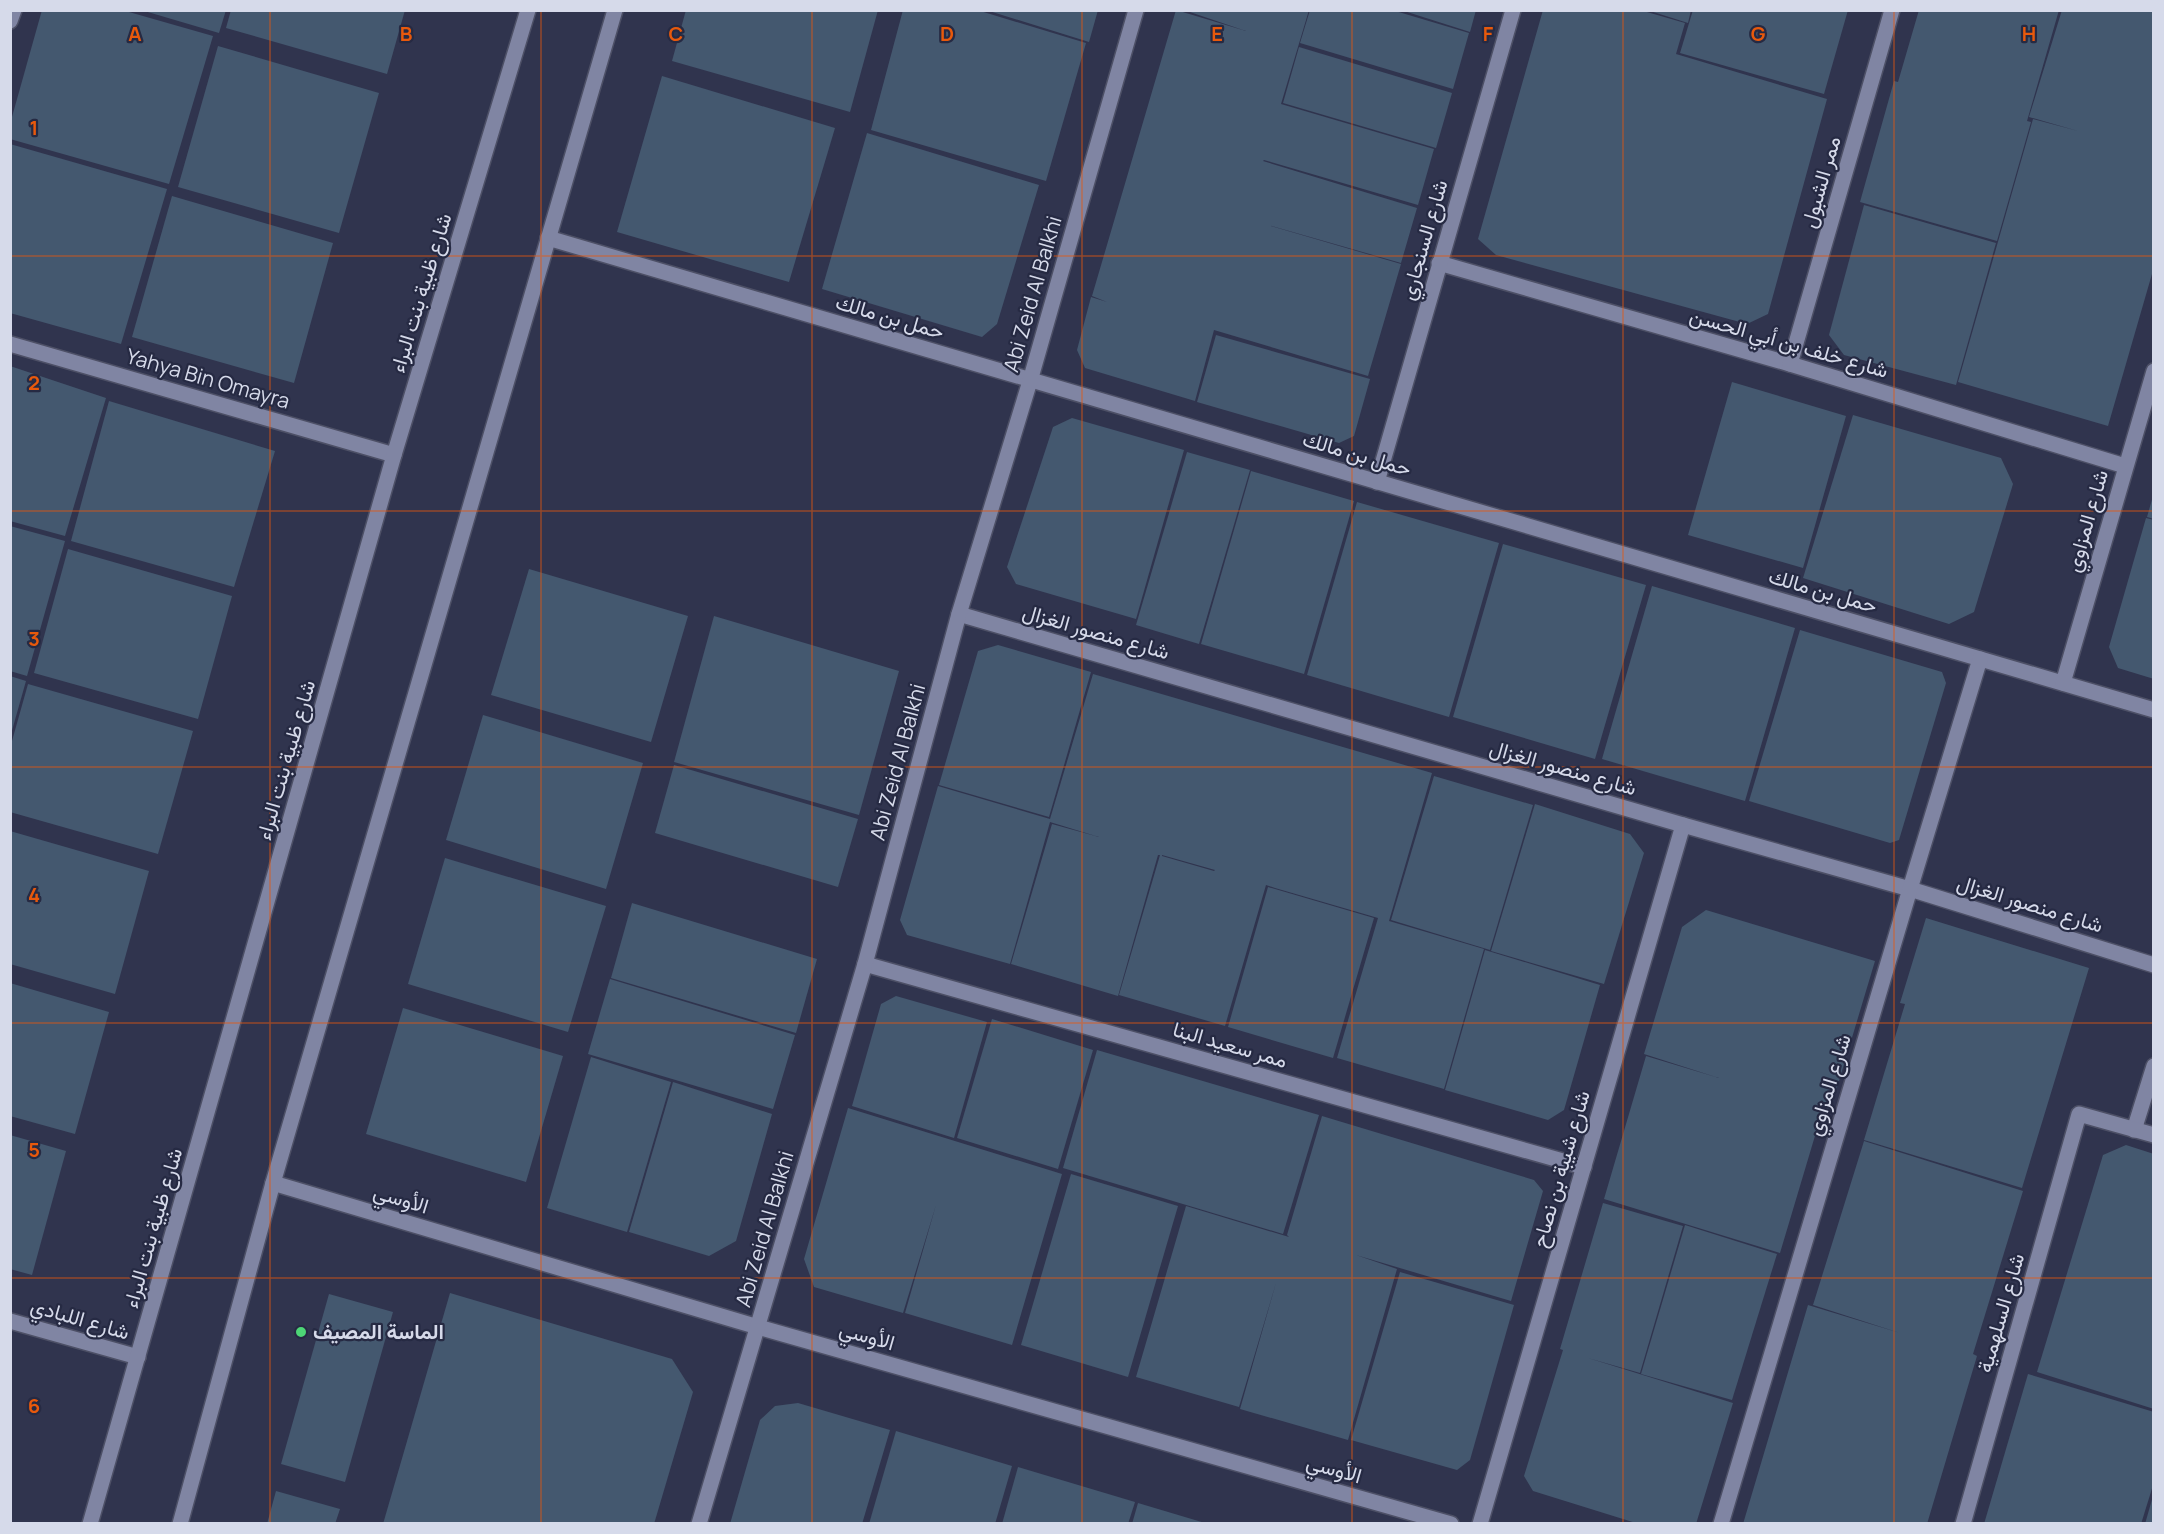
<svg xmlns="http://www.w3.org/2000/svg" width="2164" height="1534" font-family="Manrope,Vazirmatn,sans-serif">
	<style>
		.building { fill: #44586f; fill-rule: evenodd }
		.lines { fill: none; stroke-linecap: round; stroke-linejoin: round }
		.minor-casing { stroke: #4d5066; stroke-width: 18 }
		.minor { stroke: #8085a3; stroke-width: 15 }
		.grid { fill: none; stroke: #e8590c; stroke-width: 1.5; stroke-opacity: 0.55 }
		.poi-dot { fill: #4dd676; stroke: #262a43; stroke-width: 2 }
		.labels { text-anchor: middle; stroke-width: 4.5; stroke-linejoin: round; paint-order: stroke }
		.street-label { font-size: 21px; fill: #d6daea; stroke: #262a43 }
		.poi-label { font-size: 21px; font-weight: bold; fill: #d6daea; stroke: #262a43; text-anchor: start }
		.grid-label { font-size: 20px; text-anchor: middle; font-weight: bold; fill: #e8590c; stroke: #262a43; stroke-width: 4.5; stroke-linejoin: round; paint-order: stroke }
	</style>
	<rect width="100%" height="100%" fill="#30344e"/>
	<!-- building -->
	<g class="building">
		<polygon points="42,10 122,10 213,36 169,184 10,139 10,124"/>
		<polygon points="141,10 226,10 219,33"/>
		<polygon points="231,10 405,10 387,74 226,28"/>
		<polygon points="686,10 878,10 850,112 672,61"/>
		<polygon points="903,10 977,10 1086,43 1046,181 871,130"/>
		<polygon points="986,10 1098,10 1089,42"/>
		<polygon points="1176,10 1246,31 1184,10 1309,10 1281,104 1434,149 1418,205 1264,160 1263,161 1417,208 1401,263 1247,219 1401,264 1368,376 1214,330 1195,401 1085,368 1077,350 1091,297 1107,302 1092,296"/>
		<polygon points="1310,10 1392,10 1469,33 1453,89 1300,43"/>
		<polygon points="1401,10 1476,10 1470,32"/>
		<polygon points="1543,10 1640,10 1685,23 1676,54 1827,99 1768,314 1747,324 1496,255 1478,239"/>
		<polygon points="1647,10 1691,10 1688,23"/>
		<polygon points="1693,10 1848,10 1824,94 1680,53"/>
		<polygon points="1919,10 2059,10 2027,121 2031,122 1997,241 1860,202 1894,81 1898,82"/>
		<polygon points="2062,10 2154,10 2154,267 2108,426 1958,382 2033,119 2078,131 2029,117"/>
		<polygon points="218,46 379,93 339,233 178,187"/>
		<polygon points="1299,47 1452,93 1436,148 1283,103"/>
		<polygon points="662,76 835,128 789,282 617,232"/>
		<polygon points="867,133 1039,185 997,324 982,337 822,289"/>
		<polygon points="10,144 167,189 121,344 10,313"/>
		<polygon points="172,196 333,243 294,383 132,337"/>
		<polygon points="1864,205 1996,243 1956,385 1844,355 1829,335"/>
		<polygon points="1216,335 1370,379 1354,436 1339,443 1197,402"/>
		<polygon points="10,366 106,398 65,536 10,521"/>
		<polygon points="1732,382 1846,416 1803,568 1688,535"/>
		<polygon points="109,401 275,451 234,587 71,541"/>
		<polygon points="1853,415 2001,458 2013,484 1974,612 1949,624 1803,578"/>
		<polygon points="1072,418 1184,450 1136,619 1016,584 1007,567 1053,427"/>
		<polygon points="1187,452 1250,470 1199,644 1136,625"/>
		<polygon points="1251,471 1354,501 1304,674 1201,644"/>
		<polygon points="2153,496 2154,496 2154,519 2147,517"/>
		<polygon points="1357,502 1499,543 1449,717 1307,675"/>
		<polygon points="2146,518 2154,520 2154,679 2118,668 2109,647"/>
		<polygon points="10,526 65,541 27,676 10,671"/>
		<polygon points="1503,544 1646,585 1595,759 1453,717"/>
		<polygon points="68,549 232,596 198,719 34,673"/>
		<polygon points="529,569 688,616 651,742 491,695"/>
		<polygon points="1652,586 1795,628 1745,801 1602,759"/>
		<polygon points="714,616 899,671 859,815 674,762"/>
		<polygon points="1800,630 1942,672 1946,683 1899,840 1890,843 1749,801"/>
		<polygon points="998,645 1091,672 1049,817 939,785 978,651"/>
		<path d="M 1093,674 L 1432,773 L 1389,921 L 1484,949 L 1444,1089 L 1337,1058 L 1378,918 L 1275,888 L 1266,885 L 1225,1026 L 1119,995 L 1160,855 L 1158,855 L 1118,996 L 1011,964 L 1052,824 L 1099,837 L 1050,822 L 1010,964 L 907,935 L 900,920 L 938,786 L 1050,819 ZM 1162,855 L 1215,870 L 1214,871 L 1162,856 Z"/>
		<polygon points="10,676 26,681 11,734 10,733"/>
		<polygon points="28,684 193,731 158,854 10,812 10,748"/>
		<polygon points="483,715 643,763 606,889 446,840"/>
		<polygon points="674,765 858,819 838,887 655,833"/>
		<polygon points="1434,776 1533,805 1490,950 1391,920"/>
		<polygon points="1535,804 1630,834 1644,853 1604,984 1491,951"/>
		<polygon points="10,831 149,871 115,994 10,964"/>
		<polygon points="445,858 606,906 568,1032 408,984"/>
		<polygon points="1268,887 1374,918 1333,1058 1228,1027"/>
		<polygon points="632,903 817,959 796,1033 611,978"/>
		<polygon points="1706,910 1875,961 1830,1111 1823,1109 1780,1253 1604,1199 1646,1056 1719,1078 1644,1054 1682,927"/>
		<polygon points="1926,918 2089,968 2022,1188 1864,1140 1905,1004 1900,1003"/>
		<polygon points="1485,950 1600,985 1564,1110 1548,1120 1445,1090"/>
		<polygon points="610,979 795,1035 773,1109 588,1054"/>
		<polygon points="10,983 109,1012 75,1134 10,1116"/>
		<polygon points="896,996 987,1022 954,1138 852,1106 881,1004"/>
		<polygon points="403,1008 563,1056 526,1182 366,1134"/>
		<polygon points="992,1019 1093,1050 1058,1169 957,1138"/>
		<polygon points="1097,1050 1319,1115 1283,1234 1063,1168"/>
		<polygon points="591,1057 671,1082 627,1232 547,1208"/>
		<polygon points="673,1082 772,1114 736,1241 709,1256 629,1232"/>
		<polygon points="848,1108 1062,1174 1012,1345 905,1313 936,1205 903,1313 814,1287 804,1259"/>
		<polygon points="1322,1116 1534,1180 1543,1191 1511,1301 1356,1255 1397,1269 1348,1440 1240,1409 1276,1283 1239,1407 1136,1377 1186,1206 1289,1237 1287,1235"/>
		<polygon points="10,1135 66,1151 32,1275 10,1269"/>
		<polygon points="1864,1141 2023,1191 1973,1354 1977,1356 1927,1524 1743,1524 1808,1305 1900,1333 1813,1305"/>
		<polygon points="2126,1145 2154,1154 2154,1409 2037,1372 2103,1155"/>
		<polygon points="1071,1174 1178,1206 1128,1377 1021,1345"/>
		<polygon points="1603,1203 1683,1226 1640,1373 1588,1358 1733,1403 1696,1524 1639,1524 1533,1491 1524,1476 1563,1350 1560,1349"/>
		<polygon points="1685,1225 1777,1254 1732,1400 1641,1374"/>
		<polygon points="1400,1272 1514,1305 1470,1460 1457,1470 1351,1440"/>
		<polygon points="450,1293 672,1359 693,1392 654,1524 383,1524"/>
		<polygon points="329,1294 393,1312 345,1482 281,1464"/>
		<polygon points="2028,1374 2154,1412 2154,1482 2141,1524 1984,1524"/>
		<polygon points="798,1403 890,1430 862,1524 730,1524 760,1420 775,1406"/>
		<polygon points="896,1431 1012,1466 995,1524 869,1524"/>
		<polygon points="1018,1467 1135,1502 1128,1524 1002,1524"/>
		<polygon points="276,1491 340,1509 335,1524 267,1524"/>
		<polygon points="2153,1496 2154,1524 2145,1524"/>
		<polygon points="1138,1503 1205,1523 1204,1524 1132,1524"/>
	</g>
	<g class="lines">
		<defs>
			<g id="minor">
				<polyline points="10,21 14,10"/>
				<polyline points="548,238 2154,710"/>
				<polyline points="1439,263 1790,364 2125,466"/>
				<polyline points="10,344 394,455"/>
				<polyline points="1790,364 1892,10"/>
				<polyline points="1377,482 1513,10"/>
				<polyline points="959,614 1683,825 1910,889 2154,965"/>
				<polyline points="2063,683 2154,371"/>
				<polyline points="865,964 1584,1167"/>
				<polyline points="2134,1130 2154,1066"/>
				<polyline points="273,1183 758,1327 1451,1524"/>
				<polyline points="10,1321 138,1357"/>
				<polyline points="90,1524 394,455 528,10"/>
				<polyline points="180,1524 273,1183 615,10"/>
				<polyline points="699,1524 865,964 959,614 1030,381 1136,10"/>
				<polyline points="1480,1524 1683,825"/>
				<polyline points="1721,1524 1910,889 1980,659"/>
				<polyline points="1963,1524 2079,1114 2154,1135"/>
			</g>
		</defs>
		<!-- minor casing -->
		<use href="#minor" class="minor-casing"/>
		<!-- minor -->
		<use href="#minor" class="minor"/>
	</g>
	<!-- grid -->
	<path class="grid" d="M 270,10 L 270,1524M 541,10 L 541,1524M 812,10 L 812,1524M 1082,10 L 1082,1524M 1352,10 L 1352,1524M 1623,10 L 1623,1524M 1894,10 L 1894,1524M 10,256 L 2154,256M 10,511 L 2154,511M 10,767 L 2154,767M 10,1023 L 2154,1023M 10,1278 L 2154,1278"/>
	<!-- markers -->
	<circle class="poi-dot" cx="301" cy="1332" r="6"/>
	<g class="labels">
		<!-- street labels -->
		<g class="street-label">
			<text transform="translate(1821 182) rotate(-74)" y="7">ممر الشبول</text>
			<text transform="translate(1424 240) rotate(-74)" y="7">شارع السنجاري</text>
			<text transform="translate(421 293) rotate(-73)" y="7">شارع ظبية بنت البراء</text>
			<text transform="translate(1033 294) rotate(-74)" y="7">Abi Zeid Al Balkhi</text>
			<text transform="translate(890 317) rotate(16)" y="7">حمل بن مالك</text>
			<text transform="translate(1789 343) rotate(16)" y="7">شارع خلف بن أبي الحسن</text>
			<text transform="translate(208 379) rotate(16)" y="7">Yahya Bin Omayra</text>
			<text transform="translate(1357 454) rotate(16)" y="7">حمل بن مالك</text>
			<text transform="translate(2087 521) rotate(-74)" y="7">شارع المزاوي</text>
			<text transform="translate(1823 591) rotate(16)" y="7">حمل بن مالك</text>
			<text transform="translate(1096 632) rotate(16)" y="7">شارع منصور الغزال</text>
			<text transform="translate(286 760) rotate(-74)" y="7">شارع ظبية بنت البراء</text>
			<text transform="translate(898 762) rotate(-75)" y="7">Abi Zeid Al Balkhi</text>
			<text transform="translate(1563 768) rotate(16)" y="7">شارع منصور الغزال</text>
			<text transform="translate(2030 904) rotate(17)" y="7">شارع منصور الغزال</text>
			<text transform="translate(1230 1045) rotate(16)" y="7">ممر سعيد البنا</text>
			<text transform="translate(1829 1085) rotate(-73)" y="7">شارع المزاوي</text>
			<text transform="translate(1561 1169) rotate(-74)" y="7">شارع شيبة بن نصاح</text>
			<text transform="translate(401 1199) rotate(17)" y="7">الأوسي</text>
			<text transform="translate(153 1228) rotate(-74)" y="7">شارع ظبية بنت البراء</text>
			<text transform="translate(765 1229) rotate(-74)" y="7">Abi Zeid Al Balkhi</text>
			<text transform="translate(2001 1313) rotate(-74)" y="7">شارع السلهمية</text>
			<text transform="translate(80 1319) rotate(16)" y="7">شارع اللبادي</text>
			<text transform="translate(867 1336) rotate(16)" y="7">الأوسي</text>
			<text transform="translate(1334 1469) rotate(16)" y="7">الأوسي</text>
		</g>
		<!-- poi labels -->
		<g class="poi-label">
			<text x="313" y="1339">الماسة المصيف</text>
		</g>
	</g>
	<g class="grid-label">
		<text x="135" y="41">A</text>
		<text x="406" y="41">B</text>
		<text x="676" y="41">C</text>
		<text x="947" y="41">D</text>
		<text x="1217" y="41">E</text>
		<text x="1488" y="41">F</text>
		<text x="1758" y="41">G</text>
		<text x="2029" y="41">H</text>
		<text x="34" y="135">1</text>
		<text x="34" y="390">2</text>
		<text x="34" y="646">3</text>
		<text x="34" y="902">4</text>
		<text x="34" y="1157">5</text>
		<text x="34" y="1413">6</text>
	</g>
	<!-- border -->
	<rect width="2164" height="1534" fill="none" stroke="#d6daea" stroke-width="24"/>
</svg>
